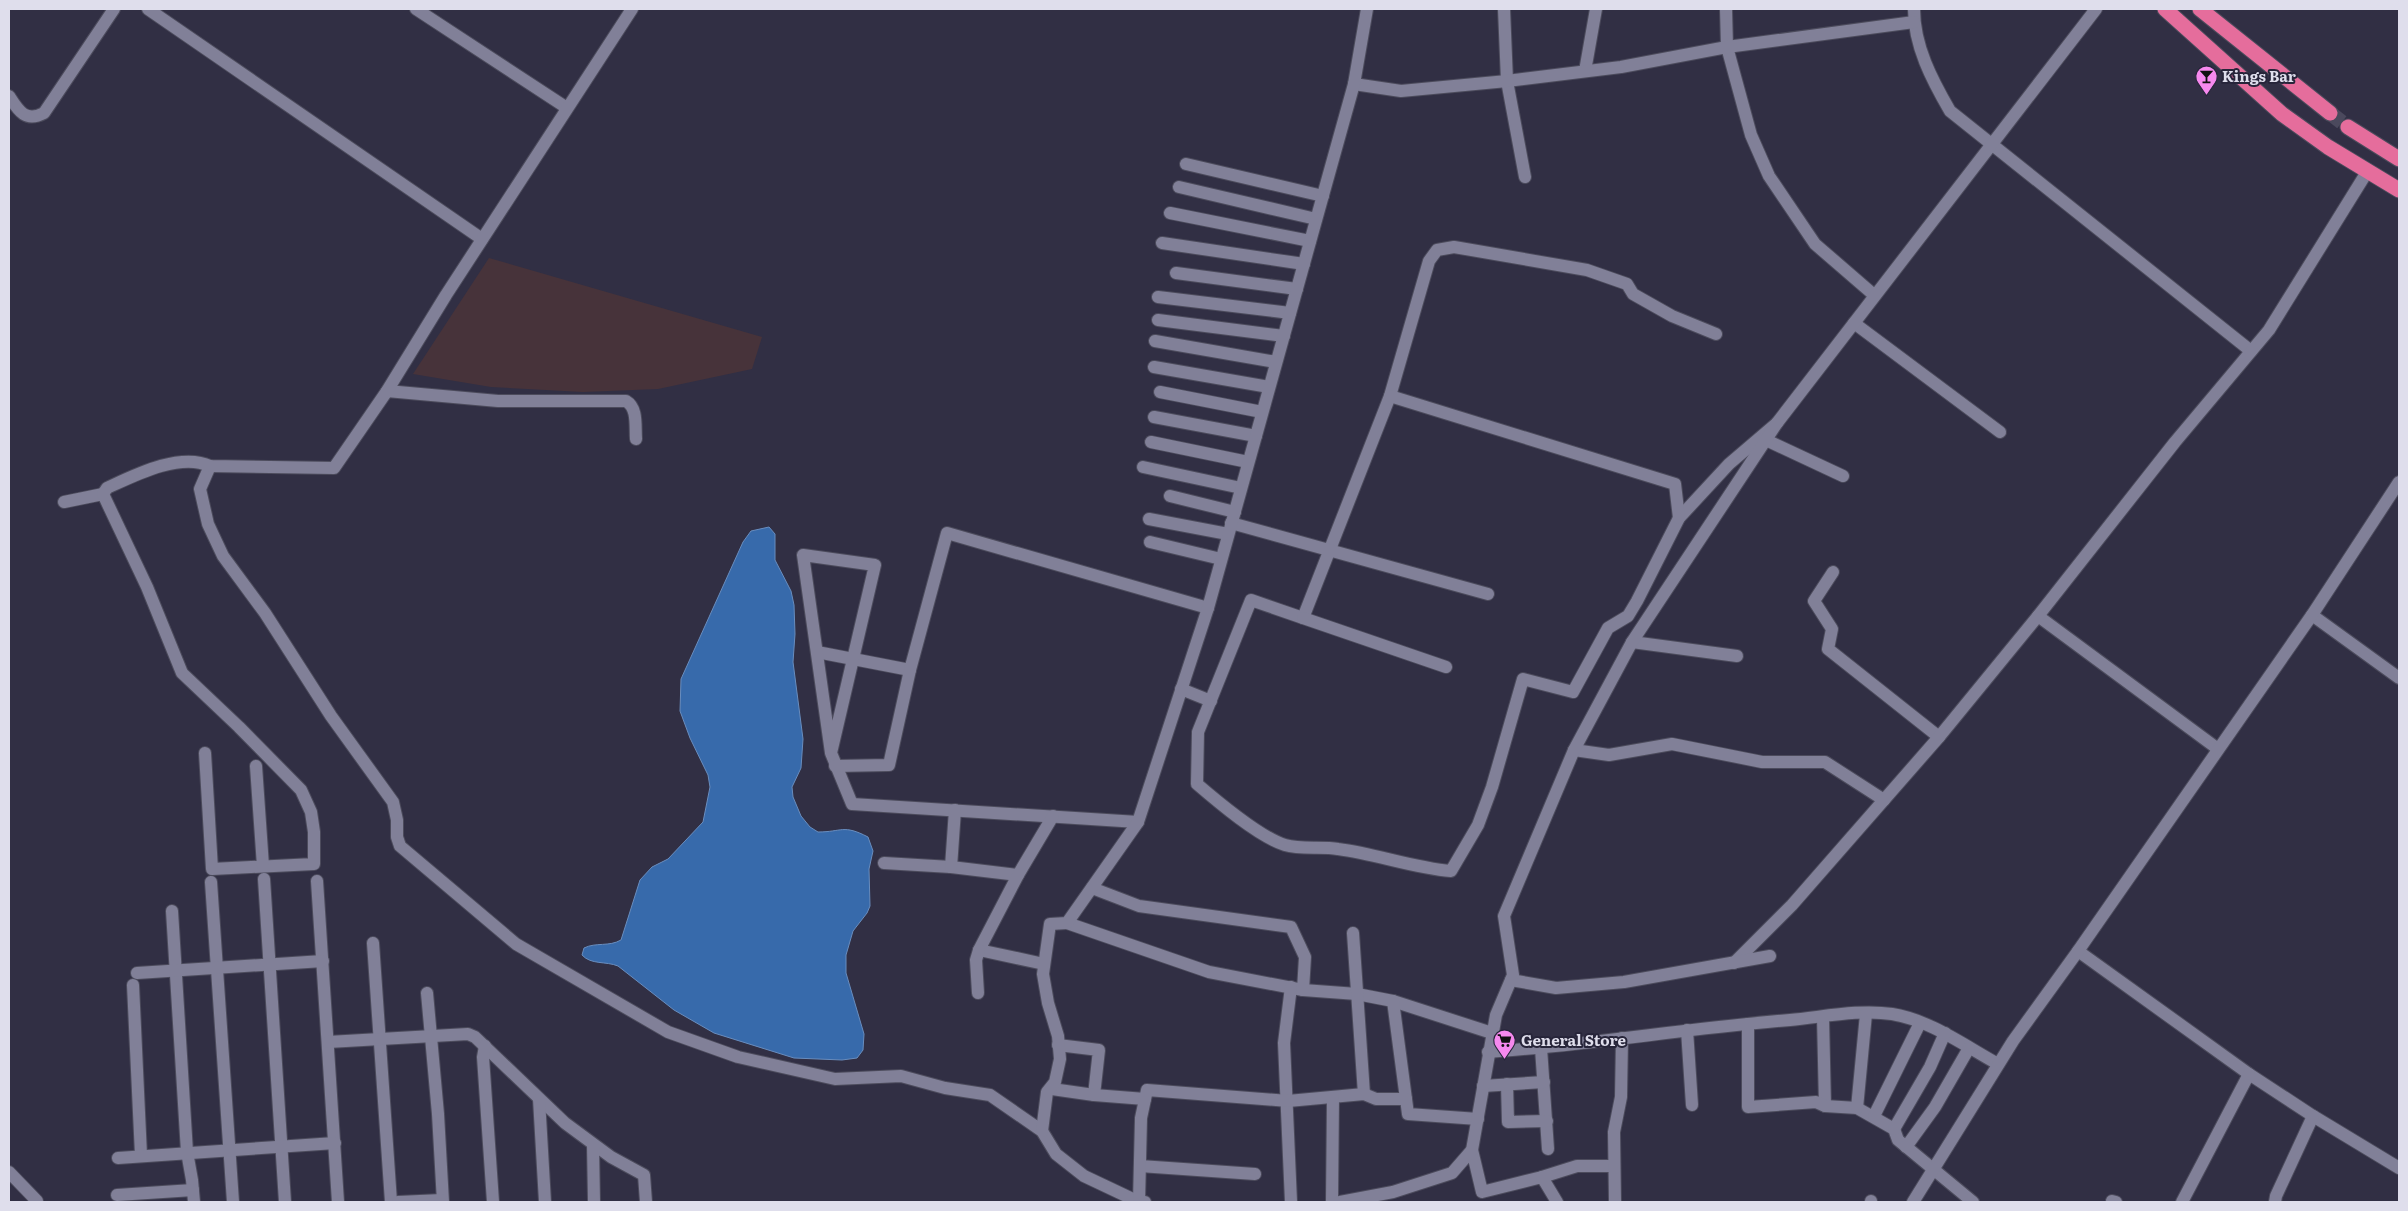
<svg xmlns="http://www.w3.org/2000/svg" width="2408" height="1211" font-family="Literata,serif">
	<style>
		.industrial { fill: #47333a }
		.water { fill: #376aab; stroke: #698dbe }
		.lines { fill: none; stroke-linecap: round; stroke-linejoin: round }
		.highway-tunnel { stroke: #4b495d; stroke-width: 15; stroke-dasharray: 15 8; stroke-linecap: butt }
		.minor-casing { stroke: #4c4b5c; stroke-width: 14 }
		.highway-casing { stroke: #4c4b5c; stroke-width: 17 }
		.minor { stroke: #818098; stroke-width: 12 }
		.highway { stroke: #e56d9c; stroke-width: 15 }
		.labels { text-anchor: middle; stroke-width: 4; stroke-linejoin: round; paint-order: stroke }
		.poi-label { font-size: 15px; font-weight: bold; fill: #dfdeec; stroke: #27253a; text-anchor: start }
	</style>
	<rect width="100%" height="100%" fill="#312f44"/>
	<!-- industrial -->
	<polygon class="industrial" points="489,258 762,337 752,369 658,389 583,392 491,387 413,374"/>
	<!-- water -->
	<path class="water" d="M 769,527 L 775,534 L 775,560 L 791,591 L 794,605 L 795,634 L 793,662 L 803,739 L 801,768 L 792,787 L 793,797 L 801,816 L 810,827 L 818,832 C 842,832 843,824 868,837 L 873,851 L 869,869 L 870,906 L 867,913 L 853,931 L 846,955 L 846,973 L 864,1034 L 863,1050 L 857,1058 L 842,1060 L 794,1058 L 714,1033 L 674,1010 L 618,966 C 606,961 591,965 582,955 L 584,948 C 596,942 609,947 621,940 L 640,880 L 652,867 L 668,859 L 703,822 L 710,787 L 708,775 L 690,738 L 680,711 L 681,679 L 743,542 L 751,531 Z"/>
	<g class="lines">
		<!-- highway-tunnel -->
		<polyline class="highway-tunnel" points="2330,113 2348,127"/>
		<defs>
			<g id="minor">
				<polyline points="148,9 482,239"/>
				<polyline points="416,9 567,108"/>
				<polyline points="1504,9 1507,81 1525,177"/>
				<polyline points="1726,9 1727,47 1751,135 1769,176 1815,244 1874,295"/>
				<path d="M 1914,9 C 1914,46 1932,80 1950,111 L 2251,351"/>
				<polyline points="1585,71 1596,9"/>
				<polyline points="1354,84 1401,91 1507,81 1621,67 1727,47 1914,22"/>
				<path d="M 9,96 C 18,110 25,123 44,113 L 114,9"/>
				<polyline points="1186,164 1323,196"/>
				<polyline points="1179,187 1316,219"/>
				<polyline points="1170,213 1310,241"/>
				<polyline points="1162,243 1304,264"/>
				<polyline points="1176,273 1297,289"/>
				<polyline points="1158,297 1290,313"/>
				<polyline points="1158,320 1284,336"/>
				<polyline points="1854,323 2000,432"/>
				<path d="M 1716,334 L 1672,316 L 1633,294 L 1627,284 L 1587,270 L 1454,247 L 1437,250 L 1429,261 L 1390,396 L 1303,618 L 1251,600 L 1198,732 L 1197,784 C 1218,802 1259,837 1285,845 C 1301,850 1322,846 1338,849 C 1377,854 1413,868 1451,871 L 1478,825 L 1492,787 L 1523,679 L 1573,692 L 1608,628 L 1628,616 L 1637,601 L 1679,518 L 1729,464 L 1777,423"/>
				<polyline points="1155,341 1276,362"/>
				<polyline points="1154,367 1269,387"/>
				<path d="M 387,391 L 498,401 L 626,401 C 638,408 635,426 636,439"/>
				<polyline points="1160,392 1262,412"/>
				<polyline points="1390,396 1675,484 1679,518"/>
				<polyline points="1154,417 1256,436"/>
				<polyline points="1766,440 1843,476"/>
				<polyline points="1151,442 1248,462"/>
				<polyline points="210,466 200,489 208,524 223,556 265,613 331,716 393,802 397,820 397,837 400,846 516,944 668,1032 738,1057 835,1079 901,1076 945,1088 990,1095 1042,1131 1056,1154 1084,1176 1139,1202 1145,1202"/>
				<polyline points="1143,467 1241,488"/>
				<polyline points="1170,496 1235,512"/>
				<polyline points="64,502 103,494"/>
				<polyline points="1149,519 1228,534"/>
				<polyline points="1231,523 1488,594"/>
				<polyline points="1150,542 1221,559"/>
				<polyline points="1833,572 1814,601 1832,629 1828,649 1939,737"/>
				<polyline points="2312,615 2399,678"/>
				<polyline points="2038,616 2218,749"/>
				<polyline points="1303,618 1446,667"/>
				<polyline points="1632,642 1737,656"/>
				<polyline points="817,652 910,670"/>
				<polyline points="1181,689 1211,701"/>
				<polyline points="1574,750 1609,755 1672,744 1762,762 1825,762 1884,800"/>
				<path d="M 205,753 L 212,869 L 314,864 L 314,832 L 311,812 L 301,790 L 239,727 L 182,673 L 147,587 L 103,494 L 107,488 C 135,475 180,452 210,466 L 334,468 L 387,391 L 446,295 L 632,9"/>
				<polyline points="831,753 875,565 803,555 831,753 852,804 1138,822"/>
				<polyline points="256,766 263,866"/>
				<polyline points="835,766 889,765 910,670 947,533 1208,608"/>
				<polyline points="884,863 951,867 1018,875"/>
				<polyline points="951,867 955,810"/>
				<polyline points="264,879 285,1202"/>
				<polyline points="317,881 338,1202"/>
				<polyline points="211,882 233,1202"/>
				<polyline points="1092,888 1139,906 1291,927 1305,957 1303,990"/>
				<polyline points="172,911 187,1152 192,1180 194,1202"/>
				<polyline points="1067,923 1209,972 1303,990 1357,994 1393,1001 1492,1033"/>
				<polyline points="1353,933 1364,1094"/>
				<polyline points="373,943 391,1202"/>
				<polyline points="2078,951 2249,1074 2313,1116 2399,1168"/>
				<polyline points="1734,963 1792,905 1939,737 2038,616 2175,442 2269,330 2367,172"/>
				<polyline points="1044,964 979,950 1018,875 1053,816"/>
				<polyline points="137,973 323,961"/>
				<polyline points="1511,980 1556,988 1624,982 1770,956"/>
				<polyline points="133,985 141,1155"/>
				<polyline points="1291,987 1284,1043 1291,1202"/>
				<polyline points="427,993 438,1114 443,1202"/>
				<polyline points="978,993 976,960 979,950"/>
				<polyline points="1393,1001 1408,1114 1478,1119"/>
				<polyline points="1823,1017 1825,1106"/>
				<polyline points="1748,1024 1748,1107 1816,1102 1825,1106 1857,1108 1894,1129 1898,1140 1973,1202"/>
				<polyline points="1687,1030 1692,1105"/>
				<polyline points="328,1042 468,1034 475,1037 565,1123 611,1157 644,1175 646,1202"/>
				<polyline points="1058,1045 1099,1050 1094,1095"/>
				<polyline points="485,1046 483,1057 493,1202"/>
				<polyline points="1541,1048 1548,1149"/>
				<path d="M 1488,1052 C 1589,1045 1689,1028 1790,1020 C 1823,1017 1860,1009 1892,1014 C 1930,1020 1965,1046 1998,1064"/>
				<polyline points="1507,1084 1508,1122 1547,1121"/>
				<polyline points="1483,1086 1544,1082"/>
				<polyline points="1052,1089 1094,1095 1145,1099"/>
				<polyline points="539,1099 545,1202"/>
				<polyline points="1857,1108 1866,1014"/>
				<polyline points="1874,1116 1920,1023"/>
				<polyline points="1894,1129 1930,1067 1945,1033"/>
				<polyline points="1042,1131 1047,1092 1055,1082 1060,1059 1058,1036 1048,1003 1043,974 1050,924 1067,923 1138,822 1208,608 1354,84 1367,9"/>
				<polyline points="593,1145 594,1202"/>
				<polyline points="1906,1147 1935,1107 1969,1048"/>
				<polyline points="1472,1150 1482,1192 1542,1177 1557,1202"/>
				<polyline points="118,1158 335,1143"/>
				<polyline points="1140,1166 1255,1174"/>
				<polyline points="9,1172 37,1201"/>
				<polyline points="1542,1177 1577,1166 1614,1166"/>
				<polyline points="117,1195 193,1190"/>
				<polyline points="1871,1201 1871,1202"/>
				<polyline points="2112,1201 2116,1202"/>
				<polyline points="398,1202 442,1200"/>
				<polyline points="1139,1202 1141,1118 1147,1090 1288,1101 1364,1094 1376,1099 1406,1099"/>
				<polyline points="1332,1202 1333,1097"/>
				<polyline points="1340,1202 1393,1192 1452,1173 1472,1150 1496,1015 1513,975 1504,916 1574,750 1632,642 1777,423 2096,9"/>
				<polyline points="1615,1202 1614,1132 1621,1097 1622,1038"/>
				<polyline points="1913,1202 2013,1041 2078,951 2312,615 2399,482"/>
				<polyline points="2182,1202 2249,1074"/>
				<polyline points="2275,1202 2276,1196 2313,1116"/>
			</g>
			<g id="highway">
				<polyline points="2165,9 2282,114 2328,147 2399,190"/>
				<polyline points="2200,9 2330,113"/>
				<polyline points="2348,127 2399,159"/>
			</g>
		</defs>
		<!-- minor casing -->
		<use href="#minor" class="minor-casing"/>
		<!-- highway casing -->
		<use href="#highway" class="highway-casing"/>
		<!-- minor -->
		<use href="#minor" class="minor"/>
		<!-- highway -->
		<use href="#highway" class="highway"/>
	</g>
	<!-- icons -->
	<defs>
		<symbol id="bar-pin" viewBox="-11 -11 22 30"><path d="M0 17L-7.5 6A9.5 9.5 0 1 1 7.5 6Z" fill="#f689ee" stroke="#27253a"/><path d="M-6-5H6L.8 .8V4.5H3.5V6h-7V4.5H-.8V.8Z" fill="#111"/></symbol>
		<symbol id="supermarket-pin" viewBox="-11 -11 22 30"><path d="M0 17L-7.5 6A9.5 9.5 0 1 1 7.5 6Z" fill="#f689ee" stroke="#27253a"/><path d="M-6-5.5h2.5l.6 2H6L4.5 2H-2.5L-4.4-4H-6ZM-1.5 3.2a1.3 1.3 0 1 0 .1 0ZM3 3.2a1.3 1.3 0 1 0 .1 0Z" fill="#111"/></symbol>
	</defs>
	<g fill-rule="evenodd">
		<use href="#bar-pin" x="2194" y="64" width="25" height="34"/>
		<use href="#supermarket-pin" x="1492" y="1028" width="25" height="34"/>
	</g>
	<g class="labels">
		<!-- poi labels -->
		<g class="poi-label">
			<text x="2222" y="82">Kings Bar</text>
			<text x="1521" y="1046">General Store</text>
		</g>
	</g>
	<!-- border -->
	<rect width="2408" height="1211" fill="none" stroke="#dfdeec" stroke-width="20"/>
</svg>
